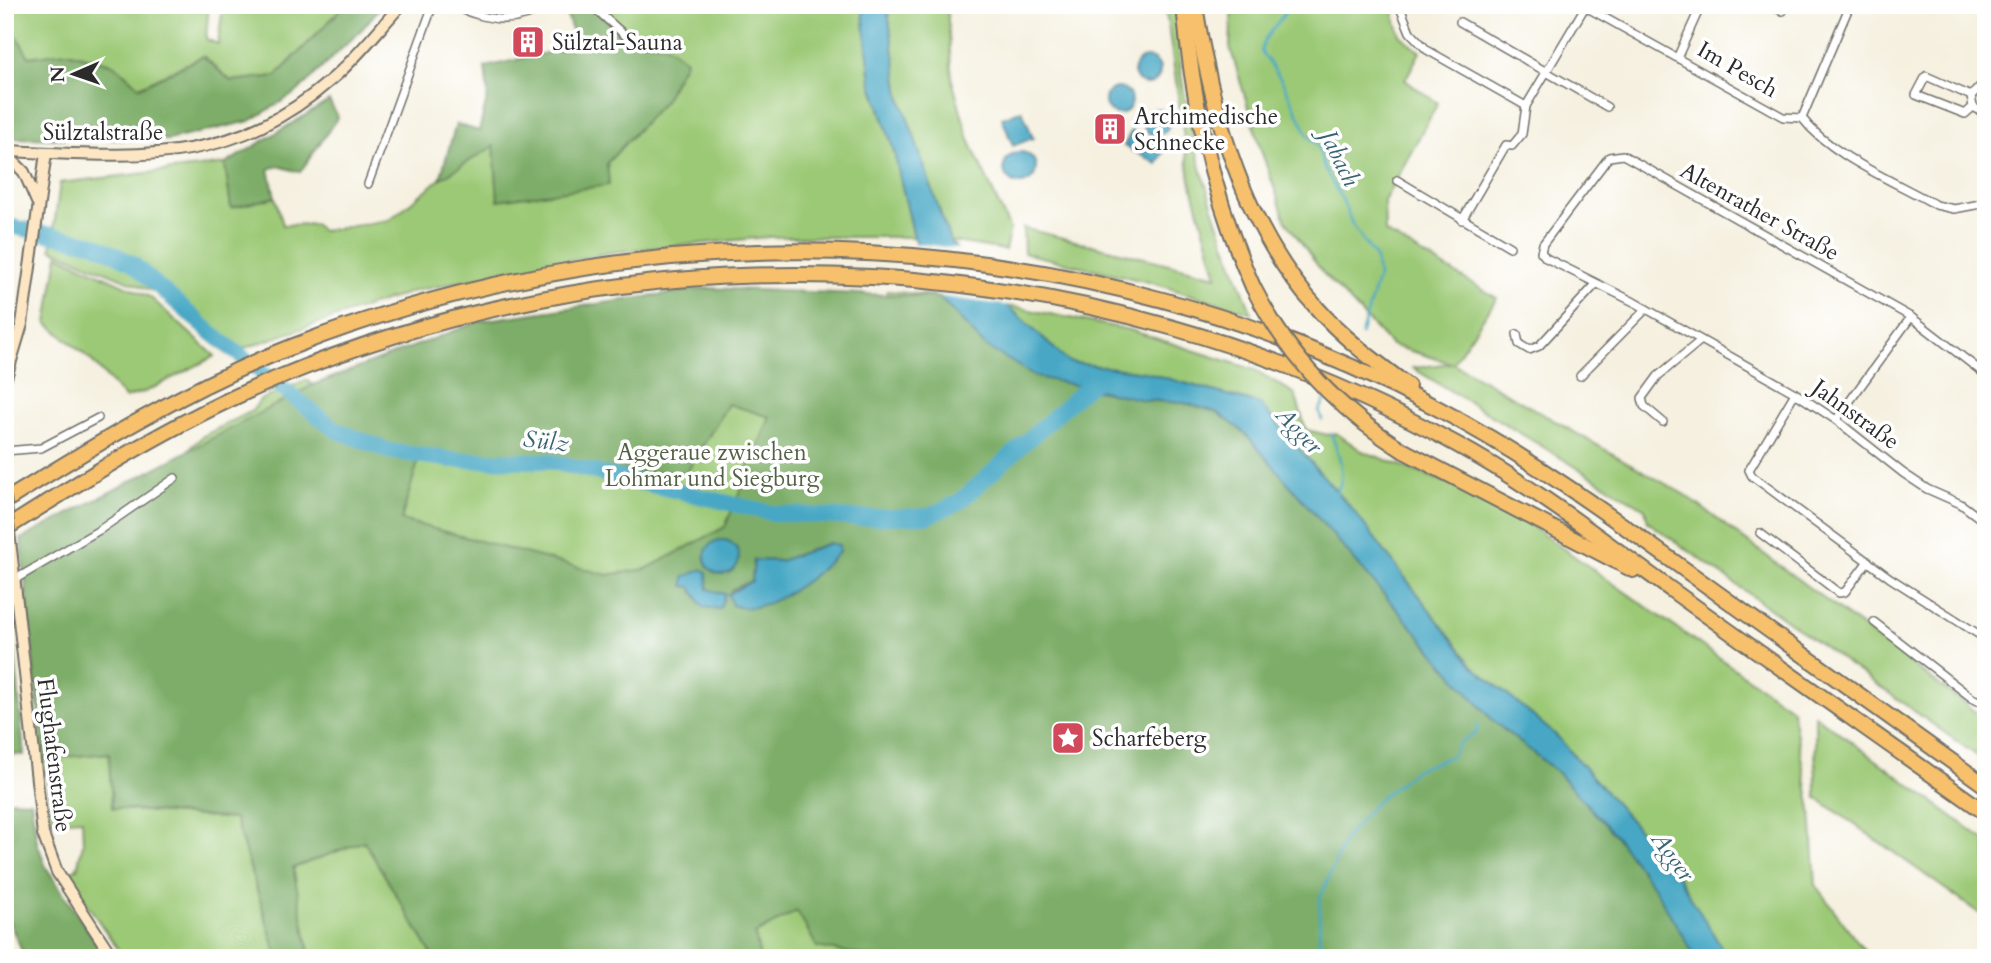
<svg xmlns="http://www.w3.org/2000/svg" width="1991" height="963" font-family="Cardo,serif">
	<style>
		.green { fill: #9cc976; stroke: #647a50; stroke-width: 2 }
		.forest { fill: #7dad67; stroke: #546c49; stroke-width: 2; fill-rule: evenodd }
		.water { fill: #46a7c5; stroke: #386978; stroke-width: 2 }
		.pier { fill: #f5f0df }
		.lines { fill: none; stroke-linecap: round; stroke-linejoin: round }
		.stream { stroke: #46a7c5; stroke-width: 2.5 }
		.river { stroke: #46a7c5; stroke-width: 16 }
		.minor-casing { stroke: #72706a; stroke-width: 10 }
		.secondary-casing { stroke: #72706a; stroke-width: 14 }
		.motorway-casing { stroke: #72706a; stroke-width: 18 }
		.minor { stroke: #fff; stroke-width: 7 }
		.secondary { stroke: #fce6c4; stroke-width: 10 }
		.motorway { stroke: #f7c06c; stroke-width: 14 }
		.secondary-bridge-casing { stroke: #72706a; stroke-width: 14; stroke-linecap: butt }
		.motorway-bridge-casing { stroke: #72706a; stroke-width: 18; stroke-linecap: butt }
		.secondary-bridge { stroke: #fce6c4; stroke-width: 10 }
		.motorway-bridge { stroke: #f7c06c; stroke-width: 14 }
		.labels { text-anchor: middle; stroke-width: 7; stroke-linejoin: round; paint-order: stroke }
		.poi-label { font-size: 23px; fill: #2b2b2b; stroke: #fff; text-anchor: start }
		.street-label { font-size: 23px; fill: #2b2b2b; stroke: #fff }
		.park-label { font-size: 23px; fill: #536245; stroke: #fff }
		.water-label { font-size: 24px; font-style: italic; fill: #376370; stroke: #fff }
	</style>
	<rect width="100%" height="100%" fill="#fff"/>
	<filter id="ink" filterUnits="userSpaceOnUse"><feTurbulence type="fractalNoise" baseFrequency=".0143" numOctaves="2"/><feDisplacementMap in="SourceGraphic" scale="14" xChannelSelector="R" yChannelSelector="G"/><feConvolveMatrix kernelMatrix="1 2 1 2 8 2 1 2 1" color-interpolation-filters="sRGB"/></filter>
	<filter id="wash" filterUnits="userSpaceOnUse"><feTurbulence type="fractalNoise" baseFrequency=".00686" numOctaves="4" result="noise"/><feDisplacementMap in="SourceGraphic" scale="28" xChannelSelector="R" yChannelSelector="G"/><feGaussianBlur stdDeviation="1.57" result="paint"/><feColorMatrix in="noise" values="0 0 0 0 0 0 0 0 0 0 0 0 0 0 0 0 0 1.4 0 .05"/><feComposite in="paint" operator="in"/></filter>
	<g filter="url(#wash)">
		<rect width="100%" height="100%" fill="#f5f0df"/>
		<!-- green -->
		<g class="green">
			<polygon points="5,5 209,5 206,39 218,44 223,5 345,5 276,76 231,81 203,56 139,87 115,65 68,52 29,57 5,16"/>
			<polygon points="598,5 862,5 871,81 893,148 914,237 768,237 612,252 414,291 227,354 155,292 51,249 60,183 225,164 231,208 275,197 283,225 314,224 322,231 389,220 440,179 494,145 609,185 607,163 664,101 629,39"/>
			<polygon points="887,5 947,5 952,80 969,140 1010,229 1005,250 950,241 900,96"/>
			<path d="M 1165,5 L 1176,5 C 1178,32 1179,60 1183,86 C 1195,164 1223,241 1252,313 L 1148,282 L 1024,253 L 1023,228 L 1217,276 L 1190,179 Z"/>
			<polygon points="1232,5 1391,5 1400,35 1420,52 1405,80 1438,103 1384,201 1385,232 1497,298 1453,363 1685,495 1986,720 1986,762 1648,522 1645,509 1413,368 1451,363 1391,345 1323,273 1286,221 1262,153 1230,47"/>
			<polygon points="58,255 150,297 215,356 147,391 125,398 92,361 47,323"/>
			<polygon points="887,291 979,300 1130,330 1255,370 1295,394 1306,430 1328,435 1336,433 1362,451 1485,497 1514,514 1792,709 1811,810 1816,886 1870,958 1671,958 726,623 401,521 189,463 188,450 203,436 252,411 260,400 306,380 320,390 885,297"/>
			<polygon points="1815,715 1986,841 1986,918 1816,797"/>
			<polygon points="109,753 112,808 235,819 278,958 124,958 67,875 77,868 83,844 82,819 52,821 43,759"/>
			<polygon points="364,841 434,958 310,958 293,868"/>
			<polygon points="797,910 817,947 878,958 760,958 754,935"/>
		</g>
		<!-- forest -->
		<g class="forest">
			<polygon points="345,5 382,5 362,29 297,92 250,121 168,140 5,138 5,16 29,57 67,52 115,65 140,87 203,56 231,81 276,76"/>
			<polygon points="567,5 589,5 628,39 667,46 686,60 664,101 607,163 609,185 498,200 494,146 440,179 456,124 479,131 488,95 485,67 577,46 564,7"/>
			<polygon points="329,101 338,117 300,172 278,166 269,169 275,197 231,208 225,164"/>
			<path d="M 707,288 L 939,297 L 985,346 L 1144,400 L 1184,403 L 1217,412 L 1245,433 L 1492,720 L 1556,771 L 1615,835 L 1655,889 L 1696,958 L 878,958 L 817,947 L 797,911 L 755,934 L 760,958 L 434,958 L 364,841 L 293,868 L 310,958 L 278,958 L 235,819 L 112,808 L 109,753 L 43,759 L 21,539 L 313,385 L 480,321 ZM 728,404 L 770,417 L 725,527 L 646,569 L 607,575 L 401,520 L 419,459 L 686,474 ZM 829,543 L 732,605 L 731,590 L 752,581 L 754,560 L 780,561 Z"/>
			<polygon points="14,643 24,755 5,754 5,644"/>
			<polygon points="5,800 31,801 37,842 46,867 106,958 25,957 5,913"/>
		</g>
		<!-- water -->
		<g class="water">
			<polygon points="862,5 887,5 900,96 950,241 1007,305 1069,362 1145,372 1260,404 1353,510 1473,666 1557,736 1674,870 1728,958 1696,958 1655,889 1615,835 1556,771 1492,720 1245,433 1217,412 1184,403 1144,400 1037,377 985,346 939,297 914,237 893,148 871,81"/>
			<circle cx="1147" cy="71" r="13"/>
			<circle cx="1118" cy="101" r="13"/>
			<circle cx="1156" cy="122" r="13"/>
			<polygon points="1022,110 1033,138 1013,146 1002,118"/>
			<polygon points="1131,131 1165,149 1157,164 1124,146"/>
			<circle cx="1020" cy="168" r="16"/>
			<circle cx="722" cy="557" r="17"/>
			<path d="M 830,543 L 839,545 L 839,552 C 818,574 765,619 732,605 L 728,594 L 752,581 L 754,560 L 780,561 Z"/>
			<polygon points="702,569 707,572 708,589 725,594 720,609 703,607 691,587 684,586 684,577"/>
		</g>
		<!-- pier -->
		<polygon class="pier" points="913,243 961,249 1012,306 935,296"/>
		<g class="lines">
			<!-- stream -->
			<g class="stream">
				<polyline points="1291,5 1265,39 1261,51 1282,81 1308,135 1318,146 1324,168 1343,201 1352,224 1376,259 1378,277 1361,335"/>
				<polyline points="1322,420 1319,411 1325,400"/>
				<path d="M 1331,434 C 1339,453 1347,475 1336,494"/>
				<polyline points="1319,958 1320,898 1346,837 1376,802 1415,770 1452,756 1460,742 1477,732 1477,725"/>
			</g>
			<!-- river -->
			<polyline class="river" points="5,225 95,244 132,263 209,331 336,430 389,451 452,460 548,461 772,513 855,518 929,516 959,502 1097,378"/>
		</g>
	</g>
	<g filter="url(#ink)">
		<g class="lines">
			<defs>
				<g id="minor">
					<path d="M 449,5 C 488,19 511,28 549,5"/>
					<polyline points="591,5 629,39"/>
					<polyline points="1399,5 1410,32 1427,50 1526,106"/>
					<path d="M 1582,5 L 1783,117 L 1802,118 C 1831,156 1894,181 1936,205 L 1954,209 L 1986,203"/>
					<polyline points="1696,5 1698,12 1710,5"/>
					<polyline points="1768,5 1783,11"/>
					<polyline points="1460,22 1607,107"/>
					<polyline points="1678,56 1698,12"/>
					<polygon points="1926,76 1971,96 1973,107 1965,114 1916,95"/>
					<polyline points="1971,96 1986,80"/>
					<polyline points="1973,107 1986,114"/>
					<polyline points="1802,118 1850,5"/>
					<polyline points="1397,180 1510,247"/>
					<polyline points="368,184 433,5"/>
					<polyline points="1462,220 1506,145 1512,146 1522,134 1526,106 1585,7"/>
					<polyline points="1517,334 1519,344 1529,350 1539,346 1596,284"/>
					<polyline points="1986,375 1911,317 1623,155 1609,157 1543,244 1541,252 1546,258 1634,302 1795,393 1836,420 1903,473 1927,489 1961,504 1986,523"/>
					<polyline points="1580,376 1646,309"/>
					<polyline points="1795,393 1749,470 1752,476 1890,578 1986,639"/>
					<polyline points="1836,420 1911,317"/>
					<polyline points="1663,422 1644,406 1642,398 1658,376 1700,341"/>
					<polyline points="5,451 41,448 98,418"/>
					<polyline points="1760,533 1839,593 1845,592 1868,561"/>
					<polyline points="14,580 101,529 175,478"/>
					<polyline points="1874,622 1972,698 1978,701 1986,696"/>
				</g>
				<g id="secondary">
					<path d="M 5,151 C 132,156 228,170 332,79 C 357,58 378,30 401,5"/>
					<polyline points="5,153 24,172 37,202"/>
					<polyline points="5,381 22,324 46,153"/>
					<polyline points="12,558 43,834 57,872 113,958"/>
				</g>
				<g id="motorway">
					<path d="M 1184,5 C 1192,103 1213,198 1253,287"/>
					<path d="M 1195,5 C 1211,109 1243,227 1316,307 C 1343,338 1376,362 1408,386"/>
					<polyline points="1404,451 1633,570"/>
					<path d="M 5,501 C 98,443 191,386 294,346 C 664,202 1084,222 1437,408 C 1530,457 1616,520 1702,582 C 1796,650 1891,718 1986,786"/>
					<path d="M 5,529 C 92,474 178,420 273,380 C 655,219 1093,245 1456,444 C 1533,486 1602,540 1673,591 C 1777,666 1882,739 1986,813"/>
				</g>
			</defs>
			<!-- minor casing -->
			<use href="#minor" class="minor-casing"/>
			<!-- secondary casing -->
			<use href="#secondary" class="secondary-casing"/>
			<!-- motorway casing -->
			<use href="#motorway" class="motorway-casing"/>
			<!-- minor -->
			<use href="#minor" class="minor"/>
			<!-- secondary -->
			<use href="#secondary" class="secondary"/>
			<!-- motorway -->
			<use href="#motorway" class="motorway"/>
			<defs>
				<polyline id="secondary-bridge" points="5,497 12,558"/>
				<path id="motorway-bridge" d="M 1253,287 C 1288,357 1338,410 1404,451"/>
			</defs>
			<!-- secondary-bridge casing -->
			<use href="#secondary-bridge" class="secondary-bridge-casing"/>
			<!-- motorway-bridge casing -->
			<use href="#motorway-bridge" class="motorway-bridge-casing"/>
			<!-- secondary-bridge -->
			<use href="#secondary-bridge" class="secondary-bridge"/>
			<!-- motorway-bridge -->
			<use href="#motorway-bridge" class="motorway-bridge"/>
		</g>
	</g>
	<!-- icons -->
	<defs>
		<symbol id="building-square" viewBox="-11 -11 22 22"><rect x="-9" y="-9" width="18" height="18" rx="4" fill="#d1495b" stroke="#fff"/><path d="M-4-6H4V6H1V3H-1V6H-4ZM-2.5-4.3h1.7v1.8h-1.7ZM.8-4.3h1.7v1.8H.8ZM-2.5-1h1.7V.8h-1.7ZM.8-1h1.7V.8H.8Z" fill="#fff"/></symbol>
		<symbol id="sight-square" viewBox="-11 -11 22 22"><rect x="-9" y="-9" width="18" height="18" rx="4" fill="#d1495b" stroke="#fff"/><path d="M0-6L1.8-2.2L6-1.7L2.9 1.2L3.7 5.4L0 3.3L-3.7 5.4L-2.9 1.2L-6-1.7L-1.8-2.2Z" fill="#fff"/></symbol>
	</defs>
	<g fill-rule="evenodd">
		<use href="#building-square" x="509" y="23" width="38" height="38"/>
		<use href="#building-square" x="1091" y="110" width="38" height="38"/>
		<use href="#sight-square" x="1049" y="719" width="38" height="38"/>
	</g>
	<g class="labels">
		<!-- poi labels -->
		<g class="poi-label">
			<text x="552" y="50">Sülztal-Sauna</text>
			<text x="1134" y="124">Archimedische<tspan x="1134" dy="26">Schnecke</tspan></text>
			<text x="1092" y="746">Scharfeberg</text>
		</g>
		<!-- street labels -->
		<g class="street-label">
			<text transform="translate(1738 69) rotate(30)" y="8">Im Pesch</text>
			<text x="103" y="140">Sülztalstraße</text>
			<text transform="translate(1760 211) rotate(29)" y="8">Altenrather Straße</text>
			<text transform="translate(1856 414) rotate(36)" y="8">Jahnstraße</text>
			<text transform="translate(55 755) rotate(83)" y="8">Flughafenstraße</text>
		</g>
		<!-- park labels -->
		<g class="park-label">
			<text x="712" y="460">Aggeraue zwischen<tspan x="712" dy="26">Lohmar und Siegburg</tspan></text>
		</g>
		<!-- water labels -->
		<g class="water-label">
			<text transform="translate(1340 158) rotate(64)" y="8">Jabach</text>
			<text transform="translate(1299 430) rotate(46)" y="8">Agger</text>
			<text transform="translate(546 441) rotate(6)" y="8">Sülz</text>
			<text transform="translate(1673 856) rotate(54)" y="8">Agger</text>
		</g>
	</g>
	<!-- margin -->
	<rect width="1991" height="963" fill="none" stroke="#fff" stroke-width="28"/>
	<!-- north arrow -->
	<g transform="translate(74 74) rotate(268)" stroke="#ffffff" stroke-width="5" paint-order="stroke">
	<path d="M0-5L12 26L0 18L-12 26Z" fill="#2b2b2b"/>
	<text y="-10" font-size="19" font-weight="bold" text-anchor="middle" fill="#2b2b2b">N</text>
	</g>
</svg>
